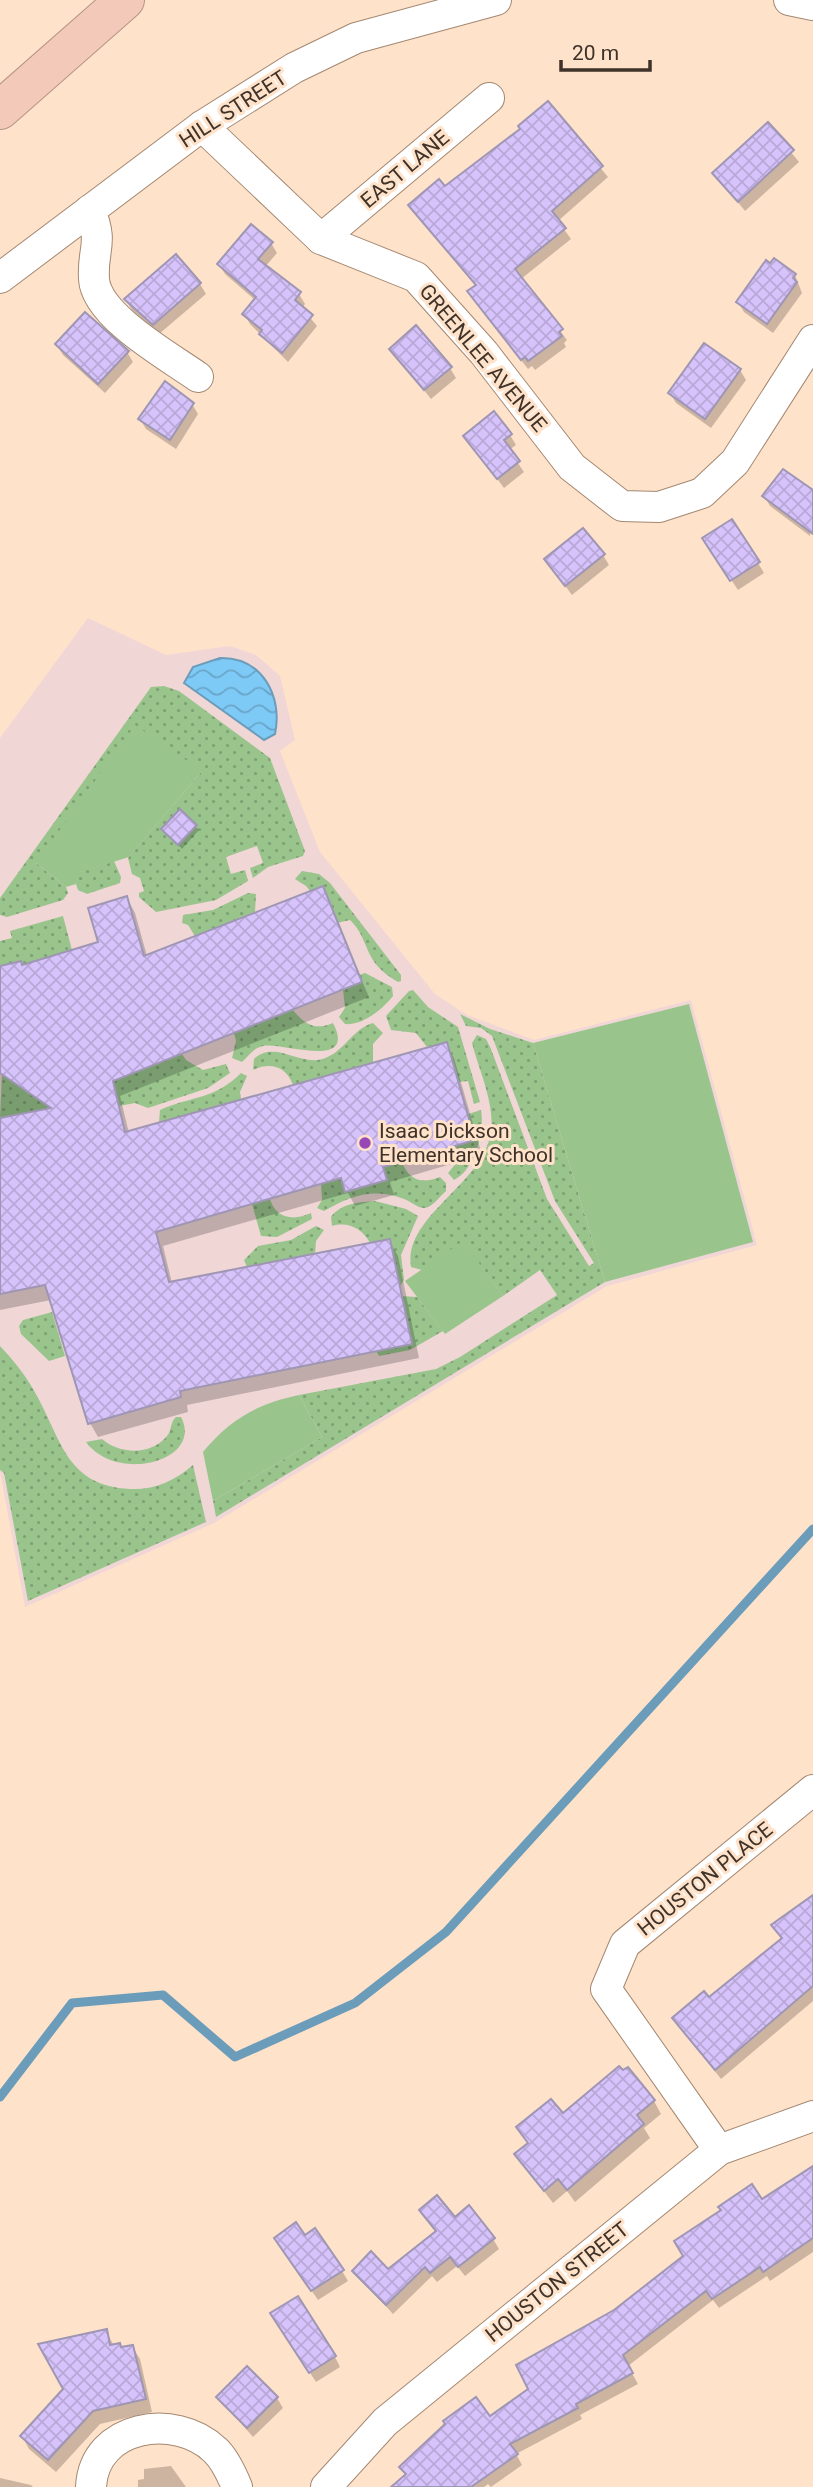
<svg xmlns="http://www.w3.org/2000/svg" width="813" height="2487" font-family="Roboto,sans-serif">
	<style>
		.education { fill: #f1d6d6 }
		.grass { fill: url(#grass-dots) }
		.park { fill: #99c58d }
		.water { fill: url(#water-waves); stroke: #6b9cb9; stroke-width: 2 }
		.shadow { fill: #0003 }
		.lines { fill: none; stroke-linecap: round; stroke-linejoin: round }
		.stream { stroke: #6b9cb9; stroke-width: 9 }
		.building { fill: url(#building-cross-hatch); stroke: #9f96b4; stroke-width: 2 }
		.minor-casing { stroke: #a38872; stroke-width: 32 }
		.highway-casing { stroke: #b49487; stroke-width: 40 }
		.minor { stroke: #fff; stroke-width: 30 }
		.highway { stroke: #f3c9ba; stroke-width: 38 }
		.poi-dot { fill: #9847b6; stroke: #ffe2ca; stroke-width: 2.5 }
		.labels { text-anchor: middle; stroke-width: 6; stroke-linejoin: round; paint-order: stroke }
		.street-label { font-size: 21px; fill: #3e3229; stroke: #ffe2ca }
		.poi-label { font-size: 21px; fill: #3e3229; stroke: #ffe2ca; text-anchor: start }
	</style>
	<defs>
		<pattern id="grass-dots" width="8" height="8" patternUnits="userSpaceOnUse" patternTransform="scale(1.75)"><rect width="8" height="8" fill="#99c58d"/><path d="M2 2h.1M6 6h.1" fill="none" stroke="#7ea173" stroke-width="1.8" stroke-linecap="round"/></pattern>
		<pattern id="water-waves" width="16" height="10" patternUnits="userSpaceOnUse" patternTransform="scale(1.75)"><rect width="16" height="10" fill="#7ecaf7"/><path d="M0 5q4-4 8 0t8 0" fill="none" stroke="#69a5c8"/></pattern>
		<pattern id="building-cross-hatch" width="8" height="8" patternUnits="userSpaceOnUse" patternTransform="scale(1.75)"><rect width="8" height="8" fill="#d6c3fb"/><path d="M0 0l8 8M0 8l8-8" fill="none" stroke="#b9a8d7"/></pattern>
	</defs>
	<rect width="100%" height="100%" fill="#ffe2ca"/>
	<!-- education -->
	<polygon class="education" points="88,618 166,655 230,646 256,655 280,676 295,740 280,751 320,852 435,994 467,1015 534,1040 691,1000 757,1245 607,1286 214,1523 25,1607 0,1472 0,738"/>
	<!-- grass -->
	<g class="grass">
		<polygon points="164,686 179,691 270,758 305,851 303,856 268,867 253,878 250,868 263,863 257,846 226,857 231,874 245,870 248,881 216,900 156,912 139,897 139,893 144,891 140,878 132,874 128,858 202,771 36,863 66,887 68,893 63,900 7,917 0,915 0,898 151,687"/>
		<polygon points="114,861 121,877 120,883 87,894 78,890 76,884 80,872"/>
		<path d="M 302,871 L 319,874 L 330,883 L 401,975 L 401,981 L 398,982 C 361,961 372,942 350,920 L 337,923 L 306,886 L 295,879 Z"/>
		<polygon points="248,893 256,894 255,912 195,936 188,925 182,923 183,915 213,910"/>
		<polygon points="63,916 72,950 22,965 21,961 7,965 0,997 0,941 12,938 10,931"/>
		<path d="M 365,973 L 392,987 L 393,996 C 383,1009 362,1026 345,1024 L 339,1017 L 345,1008 L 343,990 L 361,983 L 359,975 Z"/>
		<polygon points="413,990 428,1007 458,1027 480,1102 474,1104 468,1081 458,1082 447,1042 427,1047 416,1033 391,1030 386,1016 409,991"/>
		<path d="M 293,1010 C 304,1024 315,1031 333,1023 C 358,1071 281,1042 263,1046 C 253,1048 249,1056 242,1062 L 232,1058 L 236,1041 L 234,1033 Z"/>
		<path d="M 460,1014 L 490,1029 L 533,1043 L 605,1282 L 216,1517 L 213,1501 L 322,1437 L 299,1395 L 436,1369 L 460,1357 L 557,1295 L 540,1270 L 503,1296 L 463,1242 L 422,1270 L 411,1267 C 403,1216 483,1185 491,1132 C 495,1104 479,1070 472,1043 L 477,1035 L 486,1039 L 491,1049 L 547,1199 L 589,1266 L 594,1263 L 555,1201 L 492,1036 L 481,1028 L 466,1026 Z"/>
		<path d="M 373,1023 L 383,1033 L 373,1044 L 373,1062 L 293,1085 C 286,1066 270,1062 253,1070 L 254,1059 C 274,1041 296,1063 318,1060 C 343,1056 351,1029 373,1023 Z"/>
		<polygon points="182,1054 186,1060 203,1070 226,1064 230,1073 208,1088 148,1108 135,1103 119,1106 113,1081"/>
		<path d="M 241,1073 L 247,1076 L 240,1092 L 241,1100 L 159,1122 L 160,1110 C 191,1096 214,1100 241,1073 Z"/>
		<polygon points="2,1074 64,1117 0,1118"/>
		<path d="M 481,1110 C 485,1131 475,1170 454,1180 L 448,1173 L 458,1161 L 456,1146 L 475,1140 L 468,1114 Z"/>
		<path d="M 402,1162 C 409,1181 423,1184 440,1177 L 446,1183 L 446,1191 C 440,1196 432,1208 424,1208 C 418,1208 410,1201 404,1199 C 373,1187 350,1196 324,1211 L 317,1208 L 322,1200 L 321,1184 L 342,1179 L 345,1192 L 386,1180 L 383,1167 Z"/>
		<path d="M 270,1199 C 276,1219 294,1221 311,1213 L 312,1219 L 277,1237 L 261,1236 L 252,1204 Z"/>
		<path d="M 375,1201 L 406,1209 L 418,1216 L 401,1255 L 404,1280 L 400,1286 L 390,1239 L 370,1243 C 363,1229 348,1221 332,1226 L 331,1217 C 341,1203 360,1202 375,1201 Z"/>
		<polygon points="316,1226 324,1230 316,1241 315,1254 247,1267 244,1260 258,1246 291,1240"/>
		<polygon points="402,1296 417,1297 443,1331 410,1350 379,1356 376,1351"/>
		<polygon points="52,1312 65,1356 49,1361 21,1334 19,1326 23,1320"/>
		<path d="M 0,1346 C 15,1362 28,1378 38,1398 C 62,1442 68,1486 130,1489 C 155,1490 174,1481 193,1465 L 206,1522 L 28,1601 L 4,1473 L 0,1470 Z"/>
		<path d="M 176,1417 L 181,1417 C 204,1461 117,1484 86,1442 L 102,1439 C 119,1454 151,1456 167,1436 C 172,1430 170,1422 176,1417 Z"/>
	</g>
	<!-- park -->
	<g class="park">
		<polygon points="135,725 202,771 129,857 81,872 76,884 66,887 36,863"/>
		<polygon points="689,1004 753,1242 605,1282 533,1043"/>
		<polygon points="463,1241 503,1296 445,1334 405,1281"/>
		<path d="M 299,1395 L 322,1437 L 213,1501 L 203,1452 C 230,1419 257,1404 299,1395 Z"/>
	</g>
	<!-- water -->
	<path class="water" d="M 220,658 C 262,657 283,696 275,734 L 264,740 L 184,683 L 193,667 Z"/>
	<!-- shadow -->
	<g class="shadow">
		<polygon points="547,104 608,177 558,221 571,239 521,279 567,340 564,343 566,347 535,370 532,366 528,369 475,302 476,286 411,205 445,188 522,129"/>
		<polygon points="768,124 799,162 745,211 714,173"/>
		<polygon points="271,243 277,253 265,267 299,294 305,304 302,308 317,326 288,362 250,324 244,314 255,300 225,274 219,264"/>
		<polygon points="795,275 802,293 773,333 744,312 738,302"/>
		<polygon points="200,284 206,294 159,334 132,310 126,300"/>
		<polygon points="57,345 127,352 133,362 105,393 63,355"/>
		<polygon points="391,349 450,368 456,378 431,399"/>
		<polygon points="740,370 746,380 711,428 676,403 670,393"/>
		<polygon points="192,404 198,414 176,449 146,429 140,419"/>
		<polygon points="510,435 516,445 509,450 524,472 504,488 465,436"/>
		<polygon points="813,493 810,536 770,506 764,496"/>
		<polygon points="710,548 758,563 764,573 738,590"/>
		<polygon points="603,555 609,565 572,595 546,560"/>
		<polygon points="180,811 199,830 182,849 163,829"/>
		<polygon points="322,889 369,997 120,1096 129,1133 446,1044 454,1058 482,1155 390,1182 394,1195 355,1206 348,1193 163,1246 172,1283 389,1241 398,1256 419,1358 187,1405 188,1412 98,1437 90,1423 51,1300 0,1310 0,988 100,943 127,898 135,913 147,956"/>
		<polygon points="813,1905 813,2001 721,2079 674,2019 709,1999 782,1940 773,1925 790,1911 792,1914"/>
		<polygon points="622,2073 654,2101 661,2114 644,2128 650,2138 575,2202 567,2191 553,2203 516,2155 528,2144 518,2128 562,2116"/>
		<polygon points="813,2168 813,2252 770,2281 767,2276 719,2308 713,2300 628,2366 638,2384 580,2415 582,2419 516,2454 522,2465 491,2487 488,2484 484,2487 403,2487 406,2476 401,2467 490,2418 531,2389 615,2311 761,2201"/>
		<polygon points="421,2210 454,2219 493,2239 499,2249 465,2276 457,2266 437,2282 432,2276 393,2314 354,2271 388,2271 437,2233"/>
		<polygon points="305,2238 342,2271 348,2281 318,2300 282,2248"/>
		<polygon points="278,2324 335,2357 340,2367 316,2382"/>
		<polygon points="106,2331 114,2346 121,2349 132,2346 140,2359 152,2412 100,2424 56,2472 29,2449 22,2436 65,2389"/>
		<polygon points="218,2397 277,2398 283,2408 253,2437"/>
		<polygon points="171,2466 186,2487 138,2487 138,2480 144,2479 144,2469"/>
		<polygon points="0,2478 31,2485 33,2487 0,2487"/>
	</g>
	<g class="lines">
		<!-- stream -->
		<polyline class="stream" points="0,2097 72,2003 163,1995 235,2057 355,2003 446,1932 813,1529"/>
	</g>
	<!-- building -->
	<g class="building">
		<polygon points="548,101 603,166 552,211 566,228 515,269 563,329 559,332 562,336 528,361 525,357 521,360 467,291 476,285 408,205 439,179 445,186 520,129 518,126"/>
		<polygon points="768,122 794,150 738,202 712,173"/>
		<polygon points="251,224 273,242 258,259 301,292 295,300 313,315 282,353 259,334 262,330 242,314 256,297 217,264"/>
		<polygon points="176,254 201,283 153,325 124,299"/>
		<polygon points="774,258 796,274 793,278 797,282 767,324 736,302 766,260 770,263"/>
		<polygon points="85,312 129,351 98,384 55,344"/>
		<polygon points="416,325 452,367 424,390 389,349"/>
		<polygon points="704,343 741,369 705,419 668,393"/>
		<polygon points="165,381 194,403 170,440 138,419"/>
		<polygon points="494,411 512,434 504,440 520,461 497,479 463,436"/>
		<polygon points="783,469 813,490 813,534 762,496"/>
		<polygon points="732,519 760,562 730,581 702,538"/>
		<polygon points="583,528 605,554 565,586 544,559"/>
		<polygon points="180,809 197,825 178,845 161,829"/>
		<polygon points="323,886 362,982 113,1081 125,1132 447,1042 475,1140 383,1167 387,1180 345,1192 341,1178 156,1232 169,1282 390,1239 412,1344 180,1391 181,1397 88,1424 45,1285 0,1294 0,1118 51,1108 0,1073 0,966 21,961 22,965 98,942 88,908 127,896 144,956"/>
		<polygon points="813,1895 813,1986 715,2070 672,2018 704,1991 709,1997 782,1938 771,1925"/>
		<polygon points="619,2066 623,2070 628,2067 655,2100 637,2115 644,2124 567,2190 558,2179 544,2191 514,2154 528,2143 516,2127 551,2099 563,2113"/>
		<polygon points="813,2166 813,2238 763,2272 760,2267 712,2299 706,2291 623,2355 633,2373 576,2404 578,2408 510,2444 518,2454 471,2487 391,2487 406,2474 399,2467 445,2424 443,2421 476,2397 490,2416 528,2389 516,2365 614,2310 683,2256 674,2241 721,2210 718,2207 752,2184 762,2199"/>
		<polygon points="437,2195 455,2217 469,2205 495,2238 458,2267 450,2257 430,2273 425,2267 386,2305 352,2271 371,2251 388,2269 436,2231 419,2210"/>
		<polygon points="296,2222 305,2235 315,2228 344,2270 311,2291 274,2238"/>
		<polygon points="298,2296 336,2356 309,2373 270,2313"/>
		<polygon points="107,2329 110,2345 120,2343 121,2347 133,2345 146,2399 93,2411 48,2460 20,2436 63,2389 38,2344"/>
		<polygon points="247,2366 278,2397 247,2428 216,2397"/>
	</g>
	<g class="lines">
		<defs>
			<g id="minor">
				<polyline points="789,0 813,5"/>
				<polyline points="202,126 321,239 416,277 484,353 572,467 622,506 659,507 702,493 735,462 813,340"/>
				<path d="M 90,210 C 104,245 92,248 94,279 C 96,316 170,357 198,377"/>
				<polyline points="321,239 489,98"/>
				<polyline points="0,278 202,126 294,68 356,38 496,0"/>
				<polyline points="719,2150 606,1989 625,1944 813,1790"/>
				<path d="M 91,2487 C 94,2425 175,2412 215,2450 C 225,2459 232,2475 237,2487"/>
				<polyline points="326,2487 385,2422 719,2150 813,2116"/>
			</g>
			<polyline id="highway" points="0,110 125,0"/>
		</defs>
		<!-- minor casing -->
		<use href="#minor" class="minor-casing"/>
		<!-- highway casing -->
		<use href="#highway" class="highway-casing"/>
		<!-- minor -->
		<use href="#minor" class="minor"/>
		<!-- highway -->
		<use href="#highway" class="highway"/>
	</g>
	<!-- markers -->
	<circle class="poi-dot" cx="365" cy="1143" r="7"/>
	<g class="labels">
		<!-- street labels -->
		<g class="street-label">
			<text transform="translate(233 109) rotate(-33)" y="7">HILL STREET</text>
			<text transform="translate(405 169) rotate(-40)" y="7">EAST LANE</text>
			<text transform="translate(483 358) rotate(50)" y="7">GREENLEE AVENUE</text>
			<text transform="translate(705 1879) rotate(-39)" y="7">HOUSTON PLACE</text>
			<text transform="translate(557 2282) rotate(-39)" y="7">HOUSTON STREET</text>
		</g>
		<!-- poi labels -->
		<g class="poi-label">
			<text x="379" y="1138">Isaac Dickson<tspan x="379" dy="24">Elementary School</tspan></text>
		</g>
	</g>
	<!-- scale -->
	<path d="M561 60v10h89v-10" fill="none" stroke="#3e3229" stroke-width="3.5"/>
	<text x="572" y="60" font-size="21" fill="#3e3229" stroke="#ffe2ca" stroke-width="5" paint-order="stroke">20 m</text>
</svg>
